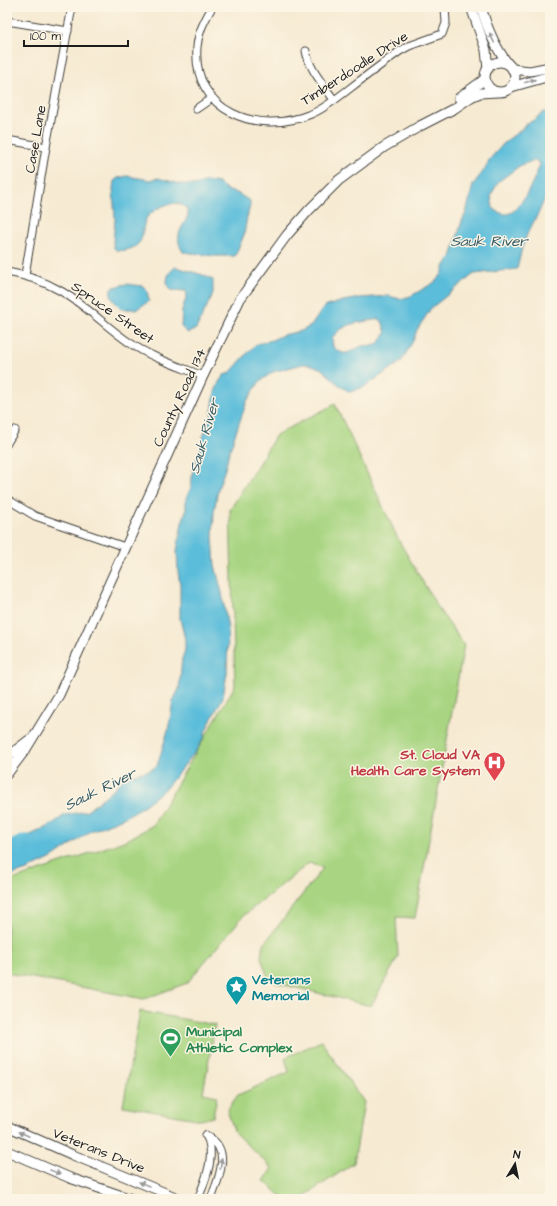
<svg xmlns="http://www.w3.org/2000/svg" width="557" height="1206" font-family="'Architects Daughter',sans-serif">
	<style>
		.green { fill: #a9d582; stroke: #62784f }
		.water { fill: #5cbdda; stroke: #3c6c7b; fill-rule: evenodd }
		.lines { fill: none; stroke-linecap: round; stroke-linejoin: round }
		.river { stroke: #5cbdda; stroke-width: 12 }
		.street-casing { stroke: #3d3b37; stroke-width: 9 }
		.secondary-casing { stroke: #3d3b37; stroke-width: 11 }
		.street { stroke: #fff; stroke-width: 7 }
		.secondary { stroke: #fff; stroke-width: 9 }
		.oneway { fill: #999 }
		.labels { text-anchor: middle; stroke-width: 3; stroke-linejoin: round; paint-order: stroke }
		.street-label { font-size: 14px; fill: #1c1c1c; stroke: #fcf5e5 }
		.health-label { font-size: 14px; font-weight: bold; fill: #be3a42; stroke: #fcf5e5; text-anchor: end }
		.culture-label { font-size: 14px; font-weight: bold; fill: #0d838f; stroke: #fcf5e5; text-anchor: start }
		.leisure-label { font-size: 14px; font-weight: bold; fill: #27864d; stroke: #fcf5e5; text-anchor: start }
		.water-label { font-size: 15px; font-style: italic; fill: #365c68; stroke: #fcf5e5 }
	</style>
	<rect width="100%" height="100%" fill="#fcf5e5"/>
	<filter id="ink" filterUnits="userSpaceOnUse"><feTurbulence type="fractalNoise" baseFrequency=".025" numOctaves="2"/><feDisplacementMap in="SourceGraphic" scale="8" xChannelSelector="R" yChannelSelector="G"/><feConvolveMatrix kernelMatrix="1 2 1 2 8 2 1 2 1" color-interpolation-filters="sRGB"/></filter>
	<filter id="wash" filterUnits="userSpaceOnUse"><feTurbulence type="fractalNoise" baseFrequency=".012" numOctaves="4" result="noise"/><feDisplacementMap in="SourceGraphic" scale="16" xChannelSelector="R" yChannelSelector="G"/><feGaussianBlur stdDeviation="0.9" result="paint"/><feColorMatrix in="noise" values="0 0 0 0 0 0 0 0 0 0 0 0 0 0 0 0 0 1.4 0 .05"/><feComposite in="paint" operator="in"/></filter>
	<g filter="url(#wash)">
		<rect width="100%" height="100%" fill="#f6ead2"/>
		<!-- green -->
		<g class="green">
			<polygon points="335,404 399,541 440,611 464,645 415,918 396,917 398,957 371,1006 277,983 268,978 261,957 263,945 323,868 309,863 243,916 187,983 144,999 7,973 7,882 127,840 153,825 235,686 230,510 276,435"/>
			<polygon points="140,1011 215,1025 203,1093 217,1096 213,1117 201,1120 123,1106"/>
			<polygon points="321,1041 364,1102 354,1163 300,1199 285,1199 264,1181 272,1168 235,1133 227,1110 238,1095 289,1072 285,1058"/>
		</g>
		<!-- water -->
		<g class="water">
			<path d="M 544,112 L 550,112 L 550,187 L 538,214 L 528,232 L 522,248 L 517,269 L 474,274 L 431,308 L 417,330 L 413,341 L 401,362 L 364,387 L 350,392 L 339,385 L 322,369 L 309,364 L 303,364 L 273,372 L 260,381 L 247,401 L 229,452 L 225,469 L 218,489 L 214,512 L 213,538 L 215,565 L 222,593 L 228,629 L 227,673 L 223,697 L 205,732 L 205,736 L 196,751 L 164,790 L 139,809 L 123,818 L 91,831 L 52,858 L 27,870 L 15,874 L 7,878 L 7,849 L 19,840 L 48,827 L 65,815 L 87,811 L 109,793 L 122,780 L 131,775 L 150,770 L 157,766 L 168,730 L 173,701 L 179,689 L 182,659 L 185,650 L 185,639 L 180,619 L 180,584 L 178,572 L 177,551 L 182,523 L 186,510 L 186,498 L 191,488 L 193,468 L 200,451 L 203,437 L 211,417 L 215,392 L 219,382 L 224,375 L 230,373 L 252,348 L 257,344 L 272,340 L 283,335 L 301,331 L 311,326 L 324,307 L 343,301 L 360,298 L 389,296 L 400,299 L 411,296 L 435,282 L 442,274 L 445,265 L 451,257 L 462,221 L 466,213 L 473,185 L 486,167 L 489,160 L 506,141 L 521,130 L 525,125 L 534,120 ZM 535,160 L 540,164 C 536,176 522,208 510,213 C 505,216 497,212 493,208 L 491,195 L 499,181 L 521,165 ZM 379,319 L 382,321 L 386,333 C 382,339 379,345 372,346 C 368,346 365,345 362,346 C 348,351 347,359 333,347 L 332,338 C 346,321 360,323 379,319 Z"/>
			<path d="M 127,176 L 150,180 L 158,178 L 181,184 L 194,185 L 207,181 L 218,183 L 229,191 L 237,193 L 250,201 L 250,206 L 247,217 L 244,235 L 235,256 L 215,256 L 183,252 C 169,231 193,220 187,210 C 179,195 151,209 146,219 C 142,226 144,237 139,243 C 133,250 125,250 117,251 L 114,248 L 113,243 L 115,219 L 113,189 L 114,181 L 118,178 Z"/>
			<path d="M 176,267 L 203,275 L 213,280 L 213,294 L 196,329 L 188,333 L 181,327 L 182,310 L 187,295 L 186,291 L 170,290 C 164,282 168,271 176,267 Z"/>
			<path d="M 126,284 L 143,286 L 147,291 L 149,301 L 137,309 L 122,309 C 115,302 109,298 111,288 Z"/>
		</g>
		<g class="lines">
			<!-- river -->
			<polyline class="river" points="7,848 26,840"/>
		</g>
	</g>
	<g filter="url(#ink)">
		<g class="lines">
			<defs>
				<g id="street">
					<path d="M 212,7 C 205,20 198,32 197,47 C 192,112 258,136 311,114 C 324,109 337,98 349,89 C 366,76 383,63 400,51 L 409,46 L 442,34 L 446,23 L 445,7"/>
					<polyline points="7,21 68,31"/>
					<path d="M 306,51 C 309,69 324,85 334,100"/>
					<polyline points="196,109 212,98"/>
					<polyline points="7,140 46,147"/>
					<path d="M 7,272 C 25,275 43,281 59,290 C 85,304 106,327 130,343 C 152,358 178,366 203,376"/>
					<polyline points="25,275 46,147 72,7"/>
					<polyline points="7,443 15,430"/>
					<polyline points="7,499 35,516 125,547"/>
					<path d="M 205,1135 C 233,1148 219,1178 211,1199"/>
					<path d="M 198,1199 C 205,1181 217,1154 206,1135"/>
				</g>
				<g id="secondary">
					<polyline points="471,7 486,50 488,69"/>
					<path d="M 481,7 C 487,28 495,48 509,65"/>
					<circle cx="500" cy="77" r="15"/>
					<polyline points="512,69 530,71 550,67"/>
					<polyline points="511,87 550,76"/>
					<polyline points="459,98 485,79"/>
					<polyline points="7,757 29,740"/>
					<polyline points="7,774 26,749 59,695 203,376 240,299 287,235 309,210 339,180 384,147 420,126 455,108 471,97 480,93 497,92"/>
					<polyline points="7,1126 73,1155 180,1199"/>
					<polyline points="7,1151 70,1178 131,1199"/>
				</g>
			</defs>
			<!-- street casing -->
			<use href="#street" class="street-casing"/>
			<!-- secondary casing -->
			<use href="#secondary" class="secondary-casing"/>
			<!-- street -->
			<use href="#street" class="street"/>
			<!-- secondary -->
			<use href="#secondary" class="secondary"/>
		</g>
		<!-- one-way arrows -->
		<defs><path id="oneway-solid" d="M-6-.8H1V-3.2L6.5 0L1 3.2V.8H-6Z"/></defs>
		<g class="oneway">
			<use href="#oneway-solid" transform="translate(492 38) rotate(-115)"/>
			<use href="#oneway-solid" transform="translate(530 81) rotate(-16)"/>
			<use href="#oneway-solid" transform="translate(24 1134) rotate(-156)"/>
			<use href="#oneway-solid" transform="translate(221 1164) rotate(-83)"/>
			<use href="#oneway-solid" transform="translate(55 1172) rotate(22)"/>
			<use href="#oneway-solid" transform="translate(144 1184) rotate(-158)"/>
		</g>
	</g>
	<!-- icons -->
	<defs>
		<symbol id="hospital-pin" viewBox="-11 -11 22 30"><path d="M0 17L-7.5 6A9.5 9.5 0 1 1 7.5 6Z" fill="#e0444e" stroke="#fcf5e5"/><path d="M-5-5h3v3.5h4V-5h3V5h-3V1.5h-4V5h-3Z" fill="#fff"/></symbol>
		<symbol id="sight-pin" viewBox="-11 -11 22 30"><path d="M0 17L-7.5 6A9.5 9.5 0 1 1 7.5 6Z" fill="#0f9aa8" stroke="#fcf5e5"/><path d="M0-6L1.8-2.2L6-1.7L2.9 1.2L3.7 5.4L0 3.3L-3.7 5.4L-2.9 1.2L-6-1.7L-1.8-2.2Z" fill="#fff"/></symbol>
		<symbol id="stadium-pin" viewBox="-11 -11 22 30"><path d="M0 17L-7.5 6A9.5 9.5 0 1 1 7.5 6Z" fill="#2e9e5b" stroke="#fcf5e5"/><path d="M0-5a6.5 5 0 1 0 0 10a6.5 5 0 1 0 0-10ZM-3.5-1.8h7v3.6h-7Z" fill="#fff"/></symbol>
	</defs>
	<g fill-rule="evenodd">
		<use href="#hospital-pin" x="482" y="750" width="25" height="34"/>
		<use href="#sight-pin" x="224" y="974" width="25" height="34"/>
		<use href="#stadium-pin" x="158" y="1026" width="25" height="34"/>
	</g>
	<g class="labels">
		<!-- street labels -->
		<g class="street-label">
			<text transform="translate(354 68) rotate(-33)" y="5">Timberdoodle Drive</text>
			<text transform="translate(35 139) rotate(-80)" y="5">Case Lane</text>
			<text transform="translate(113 312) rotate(35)" y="5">Spruce Street</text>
			<text transform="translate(179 397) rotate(-65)" y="5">County Road 134</text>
			<text transform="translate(99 1150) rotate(22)" y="5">Veterans Drive</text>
		</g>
		<!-- health labels -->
		<g class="health-label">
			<text x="480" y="759">St. Cloud VA<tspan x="480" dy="16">Health Care System</tspan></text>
		</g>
		<!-- culture labels -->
		<g class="culture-label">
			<text x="252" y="984">Veterans<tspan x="252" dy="16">Memorial</tspan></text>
		</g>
		<!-- leisure labels -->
		<g class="leisure-label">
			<text x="186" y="1036">Municipal<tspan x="186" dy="16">Athletic Complex</tspan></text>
		</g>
		<!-- water labels -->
		<g class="water-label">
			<text x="489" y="246">Sauk River</text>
			<text transform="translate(204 436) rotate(-74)" y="5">Sauk River</text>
			<text transform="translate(100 789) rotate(-26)" y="5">Sauk River</text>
		</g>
	</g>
	<!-- margin -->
	<rect width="557" height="1206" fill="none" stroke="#fcf5e5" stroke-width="24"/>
	<!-- north arrow -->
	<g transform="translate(515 1164) rotate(10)" stroke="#fcf5e5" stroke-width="3" paint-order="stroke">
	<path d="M0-3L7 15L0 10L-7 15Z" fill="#1c1c1c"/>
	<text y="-6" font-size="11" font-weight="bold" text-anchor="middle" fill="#1c1c1c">N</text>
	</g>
	<!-- scale -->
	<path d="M24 40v6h104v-6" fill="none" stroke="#1c1c1c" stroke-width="2"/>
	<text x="30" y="40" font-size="12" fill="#1c1c1c" stroke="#fcf5e5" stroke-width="3" paint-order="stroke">100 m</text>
</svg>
